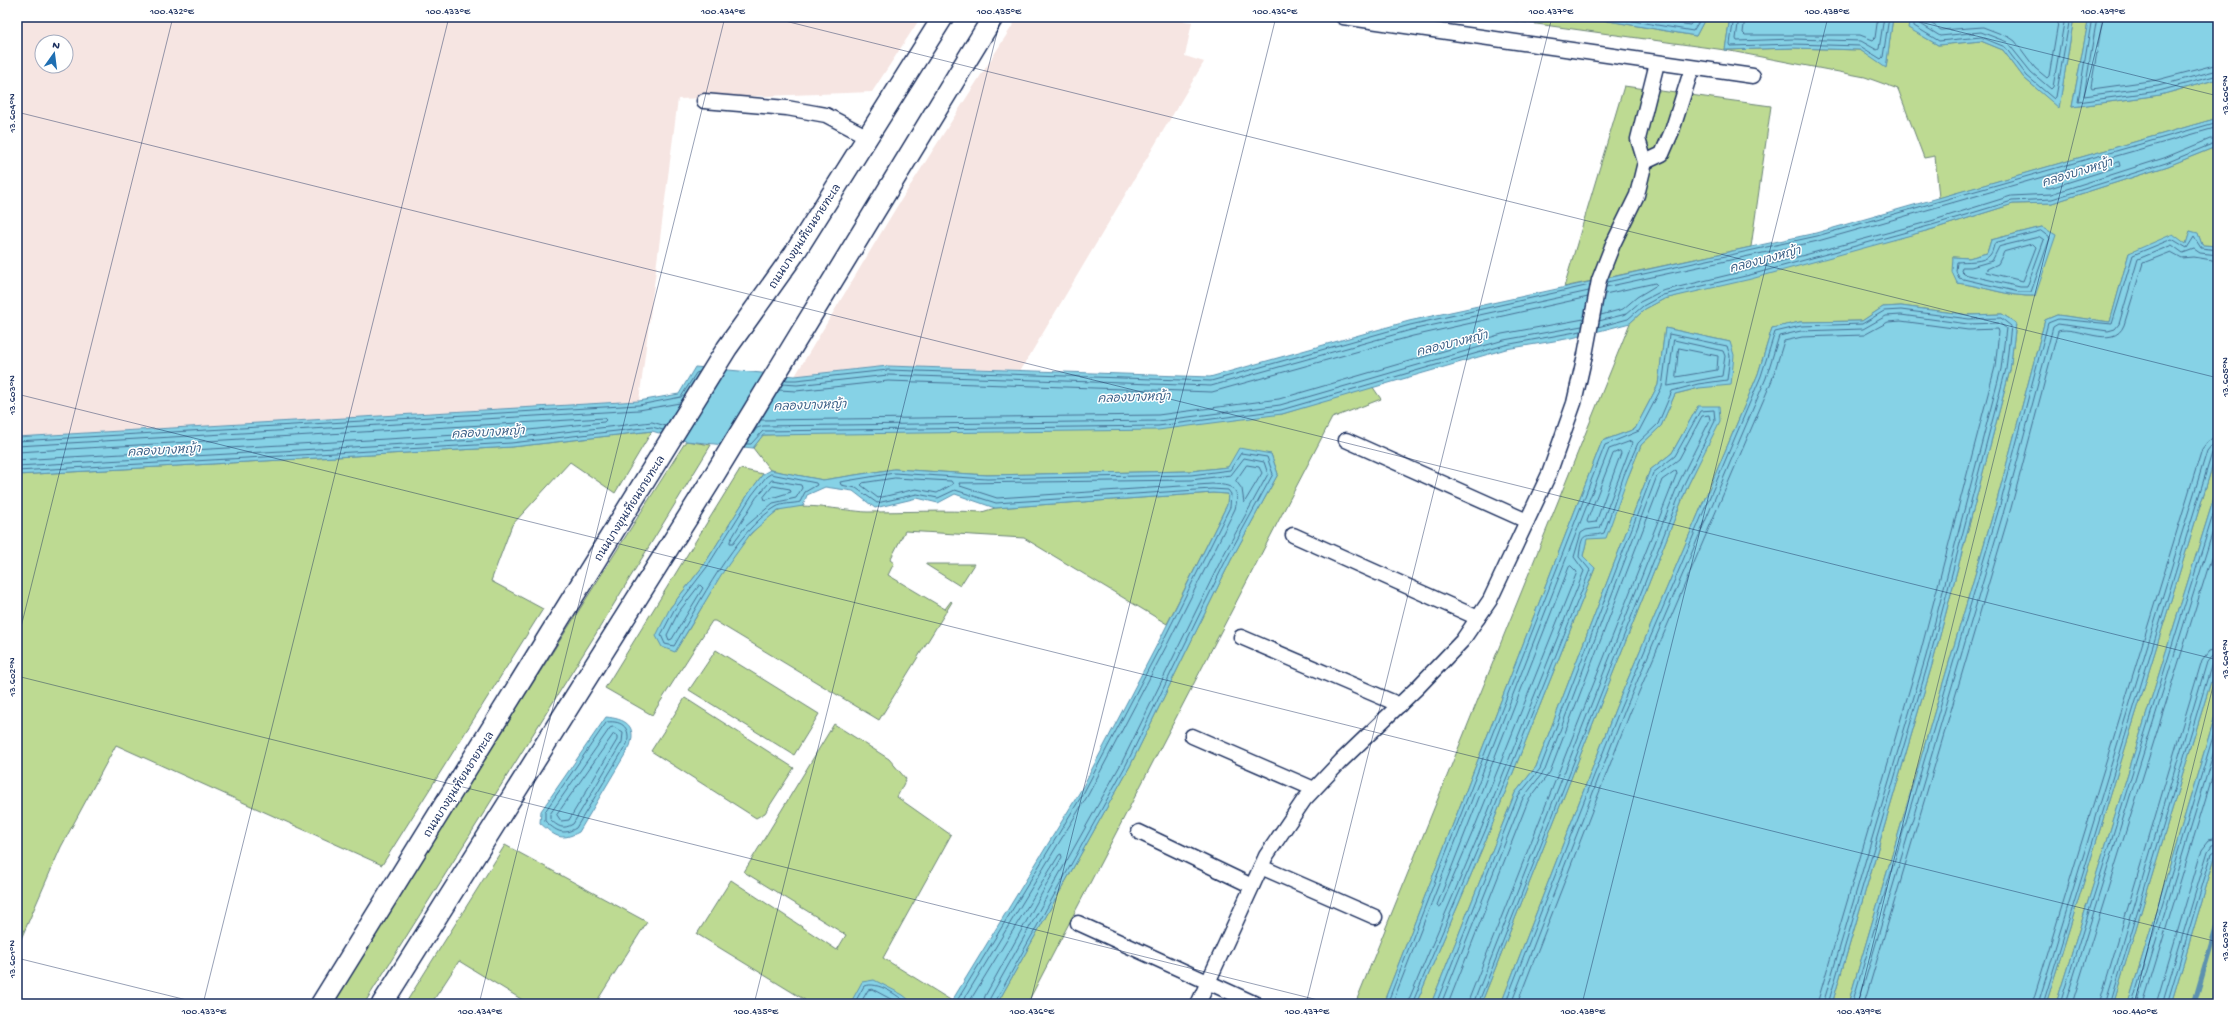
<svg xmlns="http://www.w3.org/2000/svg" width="2235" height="1021" font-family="'Gochi Hand','Playpen Sans Thai',sans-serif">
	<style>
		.built { fill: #f6e5e2; fill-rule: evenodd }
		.green { fill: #bdda92; stroke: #6c8478; fill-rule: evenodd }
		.water { fill: #86d2e6; stroke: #5b91b0 }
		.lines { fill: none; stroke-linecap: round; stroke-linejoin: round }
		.shore { stroke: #467094; stroke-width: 1 }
		.stream { stroke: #5b91b0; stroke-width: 5 }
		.street-casing { stroke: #1b2f5e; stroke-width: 17 }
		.secondary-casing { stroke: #1b2f5e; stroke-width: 23 }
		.street { stroke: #fff; stroke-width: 14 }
		.secondary { stroke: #fff; stroke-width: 20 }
		.ticks { fill: none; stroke: #1b2f5e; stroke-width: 1; stroke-opacity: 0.45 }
		.labels { text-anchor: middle; stroke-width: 3; stroke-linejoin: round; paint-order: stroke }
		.street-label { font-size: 11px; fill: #1b2f5e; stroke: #fff }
		.water-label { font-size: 12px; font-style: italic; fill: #3b6087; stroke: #fff }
		.neatline { fill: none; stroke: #1b2f5e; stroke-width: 1.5 }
		.ticks-label { font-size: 10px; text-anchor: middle; fill: #1b2f5e }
	</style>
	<rect width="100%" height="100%" fill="#fff"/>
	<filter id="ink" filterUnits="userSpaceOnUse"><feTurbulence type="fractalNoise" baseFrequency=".025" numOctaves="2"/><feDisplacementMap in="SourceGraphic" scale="8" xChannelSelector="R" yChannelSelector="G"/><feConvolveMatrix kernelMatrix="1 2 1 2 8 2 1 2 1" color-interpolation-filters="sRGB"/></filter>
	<g filter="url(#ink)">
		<!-- built -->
		<g class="built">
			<path d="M 17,17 L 921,17 L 872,92 L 678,99 L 639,401 L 17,437 ZM 42,42 L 66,42 L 66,66 L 42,66 Z"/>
			<polygon points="1018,17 1156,17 1192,22 1185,56 1204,62 1021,370 888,366 795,376 896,208"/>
		</g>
		<!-- green -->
		<g class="green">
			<polygon points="1486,17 1585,17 1696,36 1706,17 1730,17 1725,50 1793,48 1860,50 1886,67 1893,17 1910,17 1909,28 1938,45 1981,41 2003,50 2024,78 2059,107 2074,17 2089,17 2072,107 2160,95 2218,79 2218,118 1939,198 1935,156 1924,158 1898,89 1865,77 1725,50"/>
			<polygon points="1624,86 1771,106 1751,247 1564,287"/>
			<path d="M 2213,148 L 2218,148 L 2218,246 L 2202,245 L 2198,234 L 2190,231 L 2186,245 L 2129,253 L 2110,322 L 2057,315 L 2045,320 L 1996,504 L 1848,1004 L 1832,1004 L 1934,658 L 2010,370 L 2016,323 L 2002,314 L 1969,315 L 1901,306 L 1883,307 L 1862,321 L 1800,322 L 1772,328 L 1758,374 L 1616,707 L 1501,1004 L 1481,1004 L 1688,485 L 1719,421 L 1698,406 L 1672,453 L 1650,470 L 1536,767 L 1515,793 L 1431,1004 L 1416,1004 L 1490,830 L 1595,568 L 1583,556 L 1587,538 L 1628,477 L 1641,445 L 1661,426 L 1675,394 L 1699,388 L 1730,342 L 1665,328 L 1658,385 L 1635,429 L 1602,441 L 1383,1004 L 1355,1004 L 1630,323 L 1645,309 L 1664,299 L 1933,229 L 2013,204 L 2052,203 L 2168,166 ZM 2042,227 L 2038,284 L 2035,296 C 2008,297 1984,286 1957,283 L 1953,257 L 1969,258 L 1987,253 L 1991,240 Z"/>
			<polygon points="1372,386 1381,399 1332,418 1027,1004 997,1004 1130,766 1231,560 1278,474 1271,454 1228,467 1191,471 987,475 894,469 823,480 770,470 753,448 763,435 1282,414"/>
			<polygon points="652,431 615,493 570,462 512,525 491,581 543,609 382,865 116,745 61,847 17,948 17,475 512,447"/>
			<polygon points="686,441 711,445 592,640 364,1004 330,1004"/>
			<polygon points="2218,448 2218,485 2056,1004 2046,1004"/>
			<path d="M 740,469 L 763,474 L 749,493 L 704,565 L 670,608 L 674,652 C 707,606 728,544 777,511 C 794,500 846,511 867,512 C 906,512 944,510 982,512 L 995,508 L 1213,493 L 1228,494 L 1227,505 L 1167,624 L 1024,538 L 905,531 L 890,560 L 894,563 L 888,575 L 945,609 L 951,601 L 952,602 L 879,720 L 715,621 L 712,621 L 652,715 L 605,688 Z"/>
			<polygon points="925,564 974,564 960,586"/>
			<polygon points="716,650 819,714 794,755 689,690"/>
			<polygon points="2218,658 2218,706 2128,1004 2113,1004"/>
			<polygon points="685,698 794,768 765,813 756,818 651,751"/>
			<polygon points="834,724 889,759 906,779 897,797 951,835 883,958 952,1001 950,1004 803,1004 805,1000 697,934 731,880 837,950 846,935 744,872"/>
			<polygon points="505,845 647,922 595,1004 529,1004 459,961 431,1004 405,1004"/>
			<polygon points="2218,847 2218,999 2216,1004 2171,1004"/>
		</g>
		<!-- water -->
		<g class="water">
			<polygon points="1585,17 1706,17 1696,36"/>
			<polygon points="1730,17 1893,17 1886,68 1860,50 1793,48 1725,50"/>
			<polygon points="1910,17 2074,17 2059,108 2024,78 2003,50 1981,41 1938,45 1908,28"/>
			<polygon points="2089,17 2218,17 2218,79 2160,95 2072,107"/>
			<polygon points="2218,118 2218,148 2213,148 2168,166 2052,203 2013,204 1933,229 1751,279 1664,299 1645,309 1630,323 1572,338 1506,349 1282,414 1158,430 763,435 753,448 686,441 652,431 512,447 17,475 17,437 639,401 679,394 695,367 795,376 888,366 1210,377 1409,321 1816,233"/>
			<path d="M 2042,227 L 2056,235 L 2035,296 C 2008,297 1984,286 1957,283 L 1952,272 L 1953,257 L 1969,258 L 1987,253 L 1991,240 Z"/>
			<polygon points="2190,231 2198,233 2202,245 2218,246 2218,448 2046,1004 1848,1004 1996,504 2045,320 2057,315 2110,322 2129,253 2173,234 2186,244"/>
			<polygon points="1901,306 1969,315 2002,314 2016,323 2010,370 1934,658 1832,1004 1501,1004 1616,707 1758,374 1772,328 1800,322 1862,321 1883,307"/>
			<polygon points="1665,328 1730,342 1734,355 1731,385 1699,388 1675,394 1661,426 1641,445 1628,477 1606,538 1587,539 1583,556 1595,568 1490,830 1416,1004 1383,1004 1602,441 1635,429 1658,385"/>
			<polygon points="1698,406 1719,406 1720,421 1688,485 1481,1004 1431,1004 1515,793 1536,767 1650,470 1672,453"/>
			<polygon points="1239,448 1271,454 1278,474 1231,560 1130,766 997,1004 950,1004 1081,790 1160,639 1227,505 1228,494 1213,493 995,508 955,494 938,503 917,498 875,508 853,491 825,487 807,495 803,506 778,510 751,533 721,575 675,652 662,647 656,636 670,608 704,565 749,493 763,474 770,470 823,480 894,469 987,475 1191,471 1228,467"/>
			<polygon points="2218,485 2218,658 2113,1004 2056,1004"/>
			<polygon points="2218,706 2218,847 2171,1004 2128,1004"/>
			<path d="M 606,717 C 625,719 637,725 630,746 L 579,832 C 560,842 555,836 540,823 L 541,811 Z"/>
			<polygon points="874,980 903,995 914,1004 850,1004 862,982"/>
		</g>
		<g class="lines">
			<!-- shore -->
			<g class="shore">
				<polyline points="1609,17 1693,31 1702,17"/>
				<polyline points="1640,17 1690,25 1696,17"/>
				<polyline points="1734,17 1730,44 1731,46 1793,44 1860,46 1881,59 1883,57 1889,17"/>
				<polyline points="1739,17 1736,39 1737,41 1793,39 1861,41 1877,50 1879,49 1884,17"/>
				<polyline points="1745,17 1743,33 1745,35 1860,35 1873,40 1875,38 1878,17"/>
				<polyline points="1914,17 1914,26 1939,41 1981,37 2005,47 2027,76 2054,99 2056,97 2070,17"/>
				<polyline points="1919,17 1919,23 1940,36 1981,32 2007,42 2031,72 2051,89 2053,87 2065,17"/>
				<polyline points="1925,17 1926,20 1941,30 1983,27 2009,37 2015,41 2035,68 2047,78 2049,76 2059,17"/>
				<polyline points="2092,17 2078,102 2159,91 2218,75"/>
				<polyline points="2097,17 2084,96 2158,86 2218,70"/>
				<polyline points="2103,17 2091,87 2092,89 2157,80 2218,64"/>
				<polygon points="2119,162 2120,166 2050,188 2042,187 2044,184"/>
				<path d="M 2041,231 L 2050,238 L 2031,292 L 2019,292 L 1959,278 L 1956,271 L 1957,262 C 1966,261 1984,263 1990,255 C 1993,252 1993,246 1995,243 Z"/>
				<polygon points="2040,237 2044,240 2027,287 2020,287 1964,274 1961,271 1962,267 1971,267 1992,261 1999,247"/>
				<polygon points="2033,244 2036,247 2023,281 1986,272 1987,269 1998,264 2004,252"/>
				<polyline points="1607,282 1817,236 2218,122"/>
				<polyline points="1606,287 1818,241 2218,127"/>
				<polyline points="1601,315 1623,309 1637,297 1657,285 1655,283 1605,294"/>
				<polyline points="1599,321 1626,314 1640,302 1662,291 1749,270 1931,221 2011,196 2051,194 2164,158 2210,139 2218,139"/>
				<polyline points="1598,327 1628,319 1643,306 1663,295 1750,275 1932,225 2012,201 2052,199 2166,163 2212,144 2218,144"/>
				<polygon points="1674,340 1723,351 1725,356 1722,376 1668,386"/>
				<polygon points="1679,348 1718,356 1717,370 1676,377"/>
				<polyline points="785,380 796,380 888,370 1211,381 1410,325 1590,285"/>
				<polyline points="782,384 797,385 888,375 1211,386 1411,330 1589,291"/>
				<polyline points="779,390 796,391 888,381 1212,392 1413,336 1588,297"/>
				<polyline points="761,420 1158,415 1279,399 1502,334 1584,319"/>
				<polyline points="752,435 757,428 763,426 1158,421 1280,405 1504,340 1582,326"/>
				<polyline points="17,441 639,405 681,397 696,373 699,372"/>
				<polyline points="746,444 751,444 763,431 1158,426 1281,410 1505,345 1581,331"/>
				<polyline points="17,446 639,410 680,403"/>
				<polygon points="1620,451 1621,453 1596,522 1588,523 1587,521 1613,454"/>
				<polyline points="17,452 604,418 606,420 604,422 510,432 17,460"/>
				<polygon points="1247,465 1259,467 1262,473 1244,503 1242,489 1236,481"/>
				<polyline points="17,466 511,438 652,422 666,426"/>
				<polyline points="17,471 511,443 652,427 663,430"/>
				<path d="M 771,474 L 816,483 L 817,485 L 805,492 L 800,502 C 793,504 782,503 776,507 C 737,529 697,607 674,646 L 665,644 L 661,635 L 674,610 L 707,567 L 752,495 L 766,477 Z"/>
				<polygon points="895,478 951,481 953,484 937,493 916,489 878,498 861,485 863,483"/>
				<polygon points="772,480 801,485 802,488 796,498 773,503 745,527 733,543 730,543 730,541 756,498"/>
				<polygon points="773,486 790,489 791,492 765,500 764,497"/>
				<polygon points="1571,566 1577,572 1476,824 1441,906 1439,907 1437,905 1569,567"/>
				<polygon points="700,585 703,588 672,639 669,640 667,635 678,613"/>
				<path d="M 607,722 C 623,720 631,729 627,744 L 576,828 C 563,836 556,831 545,821 L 545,812 Z"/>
				<path d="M 614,727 L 623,733 L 622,742 L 573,824 C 563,830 558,827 550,819 L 550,814 L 610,728 Z"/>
				<polygon points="614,734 617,736 617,740 569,820 561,821 557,815"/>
				<path d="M 854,1004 L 864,986 C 878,981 897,995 908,1004"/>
				<polyline points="860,1004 868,990 872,989 900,1004"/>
				<polyline points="955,1004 1084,792 1163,641 1230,507 1231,494 1228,490 1212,489 996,503 955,490 938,498 917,494 877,503 856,488 841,485 840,482 894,473 987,479 1191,475 1230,470 1241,453 1267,457 1273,474 1227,558 1126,765 994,1004"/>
				<path d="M 961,1004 L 1088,795 L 1168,643 L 1235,509 C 1241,487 1231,485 1212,484 L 997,498 L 960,486 L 959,483 L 1191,480 L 1231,475 L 1244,458 L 1264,462 L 1268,474 L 1223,556 L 1122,762 L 990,998 L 989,1004"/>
				<polyline points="968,1004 1059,855 1061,854 1062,857 985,996 983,1004"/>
				<path d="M 1387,1004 L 1605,445 L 1639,431 L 1662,387 L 1669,334 L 1727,346 L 1730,356 L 1727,380 L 1698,384 L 1672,391 L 1658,424 L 1638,443 L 1624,475 L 1604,533 C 1585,539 1582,528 1579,557 L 1590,570 L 1486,829 L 1412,1004"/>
				<polyline points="1392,1004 1609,449 1631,441 1632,443 1600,528 1586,530 1581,533 1574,557 1584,571 1482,827 1407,1004"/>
				<polyline points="1436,1004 1518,796 1540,769 1653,473 1675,456 1700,411 1714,410 1715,421 1684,484 1478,1004"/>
				<polyline points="1441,1004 1523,798 1545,770 1657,476 1679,459 1702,416 1709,415 1710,420 1679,482 1473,1004"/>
				<polyline points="1448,1004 1528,801 1550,772 1662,480 1676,470 1677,473 1467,1004"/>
				<polyline points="1505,1004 1620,709 1761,376 1775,332 1801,326 1862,324 1884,311 1901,310 1969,319 2001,318 2011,326 2006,369 1930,657 1828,1004"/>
				<polyline points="1511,1004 1625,710 1766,378 1779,336 1801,331 1863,329 1886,316 1901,315 1968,324 1999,323 2006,328 2001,369 1926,656 1823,1004"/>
				<polyline points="1517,1004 1630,713 1772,380 1784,341 1802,337 1864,335 1888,322 1901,321 1968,330 1998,329 1999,332 1995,367 1920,654 1817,1004"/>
				<polyline points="1852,1004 2000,505 2048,323 2058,319 2112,324 2133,255 2172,239 2187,248 2194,237 2201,248 2218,250"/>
				<polyline points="1858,1004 2005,507 2053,327 2058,324 2108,331 2115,329 2119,324 2138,259 2172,245 2183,253 2194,249 2200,253 2218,255"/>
				<path d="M 1864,1004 L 2011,508 L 2058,331 C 2076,325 2114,351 2124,325 L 2143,263 L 2171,252 L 2182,258 L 2194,257 L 2218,261"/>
				<polyline points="2032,1004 2202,449 2208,441 2218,438"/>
				<polyline points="2038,1004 2207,451 2211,446 2218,444"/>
				<polyline points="2043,1004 2212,453 2218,449"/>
				<polyline points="2060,1004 2218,499"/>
				<polyline points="2065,1004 2218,515"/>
				<polyline points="2072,1004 2218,536"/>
				<polyline points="2099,1004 2202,660 2209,651 2218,649"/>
				<polyline points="2105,1004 2207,662 2212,656 2218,655"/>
				<polyline points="2110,1004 2212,663 2218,660"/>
				<polyline points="2132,1004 2218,720"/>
				<polyline points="2137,1004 2218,738"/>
				<polyline points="2143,1004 2218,758"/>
				<polyline points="2156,1004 2202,849 2209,840 2218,838"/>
				<polyline points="2162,1004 2208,851 2212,845 2218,844"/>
				<polyline points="2167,1004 2212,853 2218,849"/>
			</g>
			<!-- stream -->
			<polyline class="stream" points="2194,1004 2218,921"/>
			<defs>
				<g id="street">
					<polyline points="1343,17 1753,76"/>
					<polyline points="704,101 787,108 826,115 868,137"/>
					<polyline points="1645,162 1662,154 1672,131 1692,68"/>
					<polyline points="1346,440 1527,521"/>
					<polyline points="1293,535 1478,618"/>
					<polyline points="1241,637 1400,705"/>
					<polyline points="1192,736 1314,789"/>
					<polyline points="1139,832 1252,886"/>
					<polyline points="1261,867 1375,917"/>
					<polyline points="1078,923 1256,1004"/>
					<polyline points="1198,1004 1266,856 1304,800 1341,761 1418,687 1462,641 1490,600 1549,474 1574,403 1585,355 1599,280 1613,244 1637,195 1645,162 1638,139 1657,63"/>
				</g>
				<g id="secondary">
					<polyline points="321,1004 727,348 794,254 943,17"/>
					<polyline points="382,1004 710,482 993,17"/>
				</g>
			</defs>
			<!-- street casing -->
			<use href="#street" class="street-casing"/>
			<!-- secondary casing -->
			<use href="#secondary" class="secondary-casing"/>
			<!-- street -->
			<use href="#street" class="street"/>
			<!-- secondary -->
			<use href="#secondary" class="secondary"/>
		</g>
	</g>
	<!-- ticks -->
	<path class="ticks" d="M 769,17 L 2218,378M 1900,17 L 2218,96M 17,112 L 2218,660M 17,394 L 2218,942M 17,643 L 173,17M 17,676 L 1334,1004M 17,958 L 203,1004M 203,1004 L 449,17M 479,1004 L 725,17M 754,1004 L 1001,17M 1030,1004 L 1276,17M 1306,1004 L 1552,17M 1582,1004 L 1828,17M 1858,1004 L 2104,17M 2134,1004 L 2218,666"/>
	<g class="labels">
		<!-- street labels -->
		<g class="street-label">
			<text transform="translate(804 236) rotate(-57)" y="4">ถนนบางขุนเทียนชายทะเล</text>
			<text transform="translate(629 508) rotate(-58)" y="4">ถนนบางขุนเทียนชายทะเล</text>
			<text transform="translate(458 784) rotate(-58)" y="4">ถนนบางขุนเทียนชายทะเล</text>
		</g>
		<!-- water labels -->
		<g class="water-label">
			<text transform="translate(2077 172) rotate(-17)" y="4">คลองบางหญ้า</text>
			<text transform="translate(1765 259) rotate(-15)" y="4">คลองบางหญ้า</text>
			<text transform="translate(1452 343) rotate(-14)" y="4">คลองบางหญ้า</text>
			<text transform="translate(1134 397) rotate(-2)" y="4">คลองบางหญ้า</text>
			<text transform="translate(810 405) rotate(-2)" y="4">คลองบางหญ้า</text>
			<text transform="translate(488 432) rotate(-3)" y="4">คลองบางหญ้า</text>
			<text transform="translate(164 450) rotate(-3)" y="4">คลองบางหญ้า</text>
		</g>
	</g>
	<!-- margin -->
	<rect width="2235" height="1021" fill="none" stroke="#fff" stroke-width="44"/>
	<!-- north arrow -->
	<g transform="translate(54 54) rotate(14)"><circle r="19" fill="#ffffff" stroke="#a4acbf"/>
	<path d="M0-3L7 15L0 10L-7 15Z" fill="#1f6fb2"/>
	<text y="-6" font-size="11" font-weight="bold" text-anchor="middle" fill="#1b2f5e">N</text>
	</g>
	<rect x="22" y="22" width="2191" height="977" class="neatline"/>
	<g class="ticks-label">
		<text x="172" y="14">100.432°E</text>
		<text x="448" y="14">100.433°E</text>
		<text x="723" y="14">100.434°E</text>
		<text x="999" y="14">100.435°E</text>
		<text x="1275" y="14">100.436°E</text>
		<text x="1551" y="14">100.437°E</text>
		<text x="1827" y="14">100.438°E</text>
		<text x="2103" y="14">100.439°E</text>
		<text transform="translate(2224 95) rotate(-90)" y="4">13.606°N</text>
		<text transform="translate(11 113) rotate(-90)" y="4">13.604°N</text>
		<text transform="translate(2224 377) rotate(-90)" y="4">13.605°N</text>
		<text transform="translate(11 395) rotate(-90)" y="4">13.603°N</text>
		<text transform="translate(2224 659) rotate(-90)" y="4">13.604°N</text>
		<text transform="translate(11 677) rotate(-90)" y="4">13.602°N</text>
		<text transform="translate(2224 941) rotate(-90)" y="4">13.603°N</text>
		<text transform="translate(11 959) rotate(-90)" y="4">13.601°N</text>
		<text x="204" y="1014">100.433°E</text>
		<text x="480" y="1014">100.434°E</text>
		<text x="756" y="1014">100.435°E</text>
		<text x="1032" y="1014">100.436°E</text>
		<text x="1307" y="1014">100.437°E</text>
		<text x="1583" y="1014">100.438°E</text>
		<text x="1859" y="1014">100.439°E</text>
		<text x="2135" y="1014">100.440°E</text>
	</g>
</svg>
